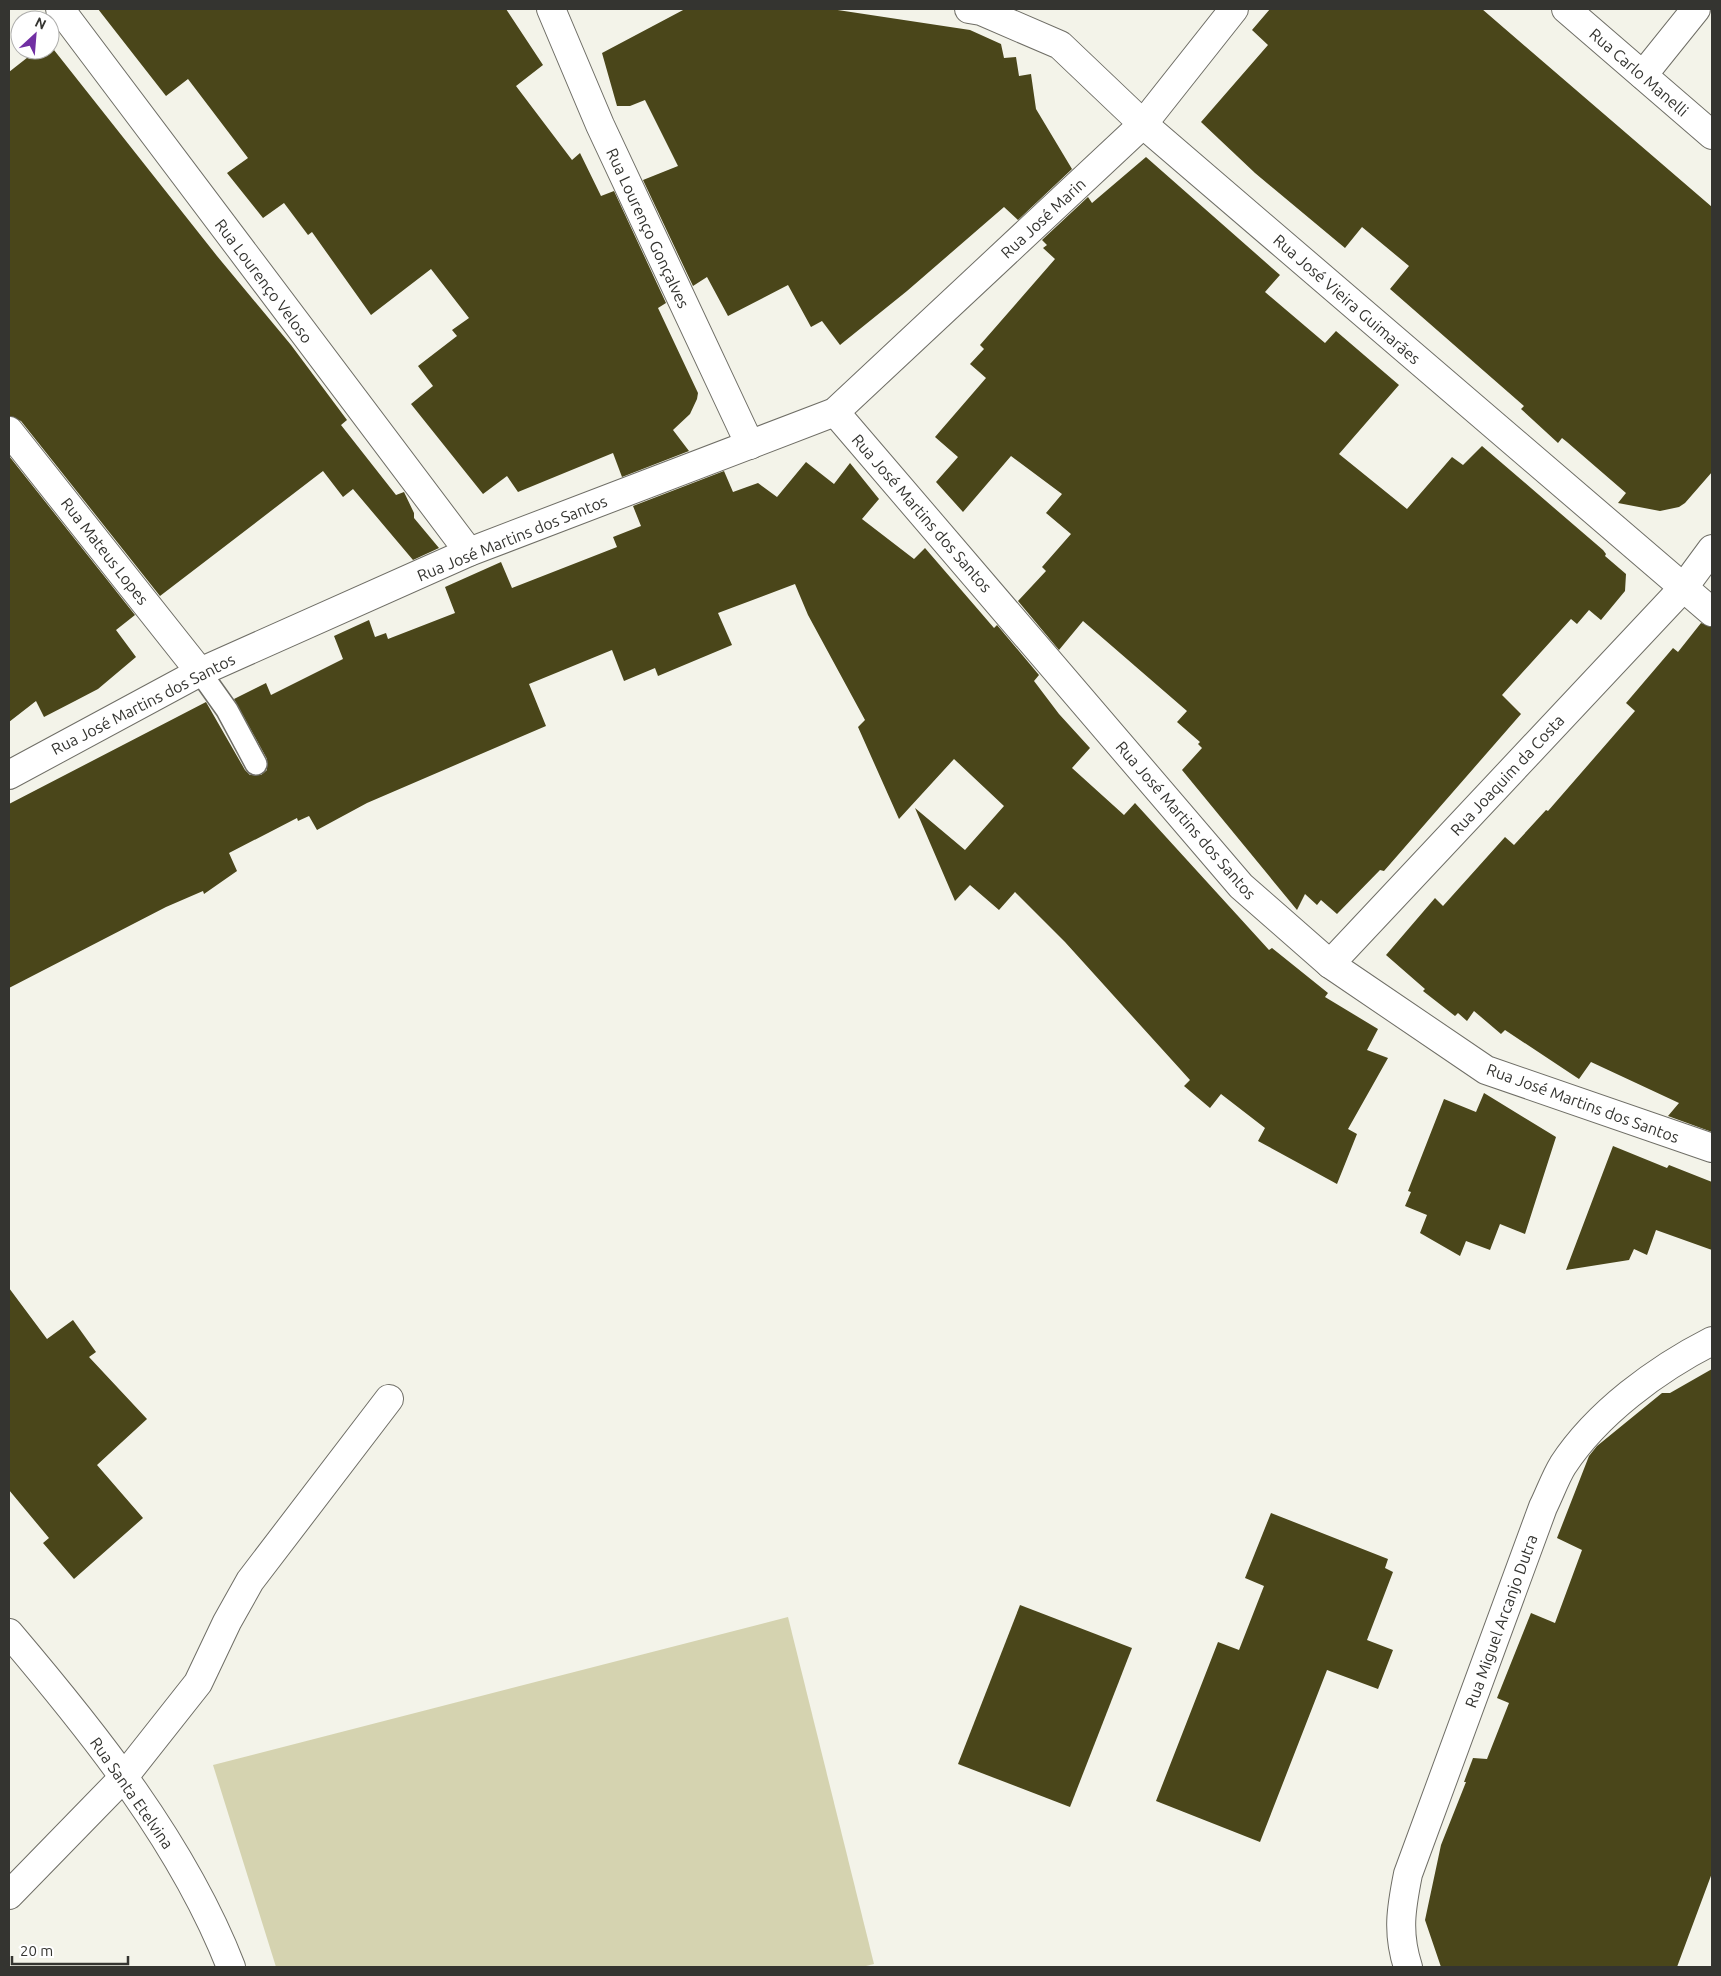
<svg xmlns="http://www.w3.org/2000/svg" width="1721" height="1976" font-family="Ubuntu,sans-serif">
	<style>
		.garden { fill: #d5d3b0 }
		.building { fill: #4a461a }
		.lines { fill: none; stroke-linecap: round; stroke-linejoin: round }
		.service-casing { stroke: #6f6e66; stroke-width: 24 }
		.minor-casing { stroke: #6f6e66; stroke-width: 30 }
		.tertiary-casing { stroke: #6f6e66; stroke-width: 30 }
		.service { stroke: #fff; stroke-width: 21 }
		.minor { stroke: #fff; stroke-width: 28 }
		.tertiary { stroke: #fff; stroke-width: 28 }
		.labels { text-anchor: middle; stroke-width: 5; stroke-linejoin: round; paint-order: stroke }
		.street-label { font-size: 16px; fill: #343430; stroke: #fff }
	</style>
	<rect width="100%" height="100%" fill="#f3f3e9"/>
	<!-- garden -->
	<polygon class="garden" points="788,1617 874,1964 862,1967 276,1967 213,1765"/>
	<!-- building -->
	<g class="building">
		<polygon points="98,9 506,9 543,65 516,86 572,160 580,153 601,196 614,191 666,303 658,308 698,393 697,399 690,414 673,430 689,451 622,477 613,453 518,492 507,476 483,494 411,404 433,386 418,366 457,336 452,330 469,318 431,269 371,315 312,232 308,235 284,203 263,218 227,173 248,158 188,79 166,96"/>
		<polygon points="685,9 831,9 970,30 1001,44 1004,58 1016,57 1019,76 1031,74 1036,109 1072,169 1018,220 1004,207 907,291 840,345 822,321 811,327 788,285 728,316 707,277 693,286 643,180 678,166 645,100 630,106 617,106 602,53"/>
		<polygon points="1270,9 1482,9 1712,207 1712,472 1685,503 1679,507 1660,511 1618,503 1626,493 1567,442 1562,438 1558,443 1521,409 1524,406 1390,289 1409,266 1362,227 1345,248 1255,173 1201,122 1268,45 1252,30"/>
		<polygon points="37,50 54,50 217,256 291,345 347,420 341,425 396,495 404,492 414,513 414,518 439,548 413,560 353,489 343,497 323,471 160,596 21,421 9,416 9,72"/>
		<polygon points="1146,157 1280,275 1265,292 1325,343 1336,331 1399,385 1339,454 1407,509 1452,457 1463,465 1482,446 1603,550 1606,554 1605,556 1626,574 1625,591 1601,620 1589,610 1577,624 1571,619 1502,695 1521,714 1384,871 1380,870 1337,914 1321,900 1317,905 1305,894 1297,910 1182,770 1202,748 1198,744 1200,742 1177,722 1187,711 1083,621 1059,650 1018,601 1046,571 1042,567 1071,534 1046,513 1062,494 1011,456 963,512 936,482 958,457 935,437 986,378 970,364 984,349 980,345 1055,259 1043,248 1047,245 1042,240 1088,197 1092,203"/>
		<polygon points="9,456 135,615 116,630 136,657 98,689 75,701 44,717 36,701 9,722"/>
		<polygon points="806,462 834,484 850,463 879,499 862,519 914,559 925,548 994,628 997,625 1039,675 1034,681 1059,714 1090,748 1072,768 1124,815 1135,803 1269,950 1272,948 1328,993 1325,997 1378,1029 1367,1050 1388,1058 1348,1129 1357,1134 1337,1184 1258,1141 1265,1128 1221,1094 1210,1108 1184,1086 1190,1080 1065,942 1015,892 999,910 970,885 955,901 915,808 965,850 1004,806 954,759 899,819 858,727 865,720 808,615 795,584 718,613 732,645 658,676 655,668 624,681 612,650 529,684 546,726 367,803 317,830 309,816 298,821 297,818 229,853 237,871 204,894 203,891 166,907 9,988 9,804 206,702 245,770 250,775 261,775 267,770 267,759 234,699 266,683 271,695 343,659 334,636 369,620 375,637 386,633 388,639 455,613 445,587 501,562 512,588 617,547 613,537 641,526 633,506 724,471 733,492 758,483 777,497"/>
		<polygon points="1701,623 1712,627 1712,1132 1668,1116 1679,1103 1591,1062 1579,1079 1505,1030 1501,1034 1474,1011 1467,1021 1458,1013 1455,1016 1423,991 1425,989 1386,955 1435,898 1443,906 1505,837 1514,845 1546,810 1548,811 1635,711 1626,703 1673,648 1678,652"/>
		<polygon points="1484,1093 1556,1137 1525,1234 1500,1224 1490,1250 1466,1241 1460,1256 1420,1233 1427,1215 1405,1206 1411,1192 1408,1191 1444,1099 1476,1112"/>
		<polygon points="1613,1146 1667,1168 1669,1165 1712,1182 1712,1250 1656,1230 1647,1255 1634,1249 1629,1260 1566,1270"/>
		<polygon points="9,1288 47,1339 73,1320 96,1352 89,1357 147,1419 97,1465 143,1518 74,1579 43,1543 49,1538 9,1490"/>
		<polygon points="1712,1369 1712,1873 1677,1967 1441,1967 1425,1920 1441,1845 1466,1782 1464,1782 1473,1758 1487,1759 1509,1703 1497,1698 1531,1613 1555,1623 1582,1550 1557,1538 1589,1456 1597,1446 1662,1393 1670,1393"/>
		<polygon points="1271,1513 1388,1559 1385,1568 1393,1572 1367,1640 1393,1650 1378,1689 1327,1670 1260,1842 1156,1801 1218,1642 1239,1650 1264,1586 1245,1578"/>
		<polygon points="1020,1605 1132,1648 1070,1807 958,1764"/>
	</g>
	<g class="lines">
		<defs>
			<polyline id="service" points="200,672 227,710 256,764"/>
			<g id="minor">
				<polyline points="60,9 469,552"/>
				<polyline points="551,9 600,125 750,445"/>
				<polyline points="969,9 981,11 1060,45 1143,124 1712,612"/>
				<polyline points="1566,9 1712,135"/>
				<polyline points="1643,75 1696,9"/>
				<polyline points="835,412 1241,886 1330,964 1486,1070 1712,1148"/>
				<polyline points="9,431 200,672"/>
				<polyline points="9,775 200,672 469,552 835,412 1143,124 1234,9"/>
				<polyline points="1330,964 1684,587 1712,549"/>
				<polyline points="9,1895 123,1778 198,1683 227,1622 250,1581 389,1399"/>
				<path d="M 1408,1967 C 1397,1933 1401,1909 1408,1874 L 1543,1507 C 1550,1493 1555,1478 1563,1465 C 1597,1413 1657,1369 1712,1341"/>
			</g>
			<path id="tertiary" d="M 9,1633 C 94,1733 183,1844 231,1967"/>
		</defs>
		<!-- service casing -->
		<use href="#service" class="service-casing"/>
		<!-- minor casing -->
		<use href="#minor" class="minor-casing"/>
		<!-- tertiary casing -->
		<use href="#tertiary" class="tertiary-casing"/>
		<!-- service -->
		<use href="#service" class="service"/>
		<!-- minor -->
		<use href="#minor" class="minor"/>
		<!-- tertiary -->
		<use href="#tertiary" class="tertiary"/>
	</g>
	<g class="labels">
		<!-- street labels -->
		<g class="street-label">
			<text transform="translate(1639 72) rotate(41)" y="6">Rua Carlo Manelli</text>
			<text transform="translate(1043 218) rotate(-43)" y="6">Rua José Marin</text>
			<text transform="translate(648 228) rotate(65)" y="6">Rua Lourenço Gonçalves</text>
			<text transform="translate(264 281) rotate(53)" y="6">Rua Lourenço Veloso</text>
			<text transform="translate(1347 299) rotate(41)" y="6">Rua José Vieira Guimarães</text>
			<text transform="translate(922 513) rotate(49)" y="6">Rua José Martins dos Santos</text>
			<text transform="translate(512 538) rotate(-22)" y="6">Rua José Martins dos Santos</text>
			<text transform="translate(105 551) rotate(52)" y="6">Rua Mateus Lopes</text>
			<text transform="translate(143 704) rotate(-27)" y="6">Rua José Martins dos Santos</text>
			<text transform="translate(1507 775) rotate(-47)" y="6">Rua Joaquim da Costa</text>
			<text transform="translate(1186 820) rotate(49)" y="6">Rua José Martins dos Santos</text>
			<text transform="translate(1583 1103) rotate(20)" y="6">Rua José Martins dos Santos</text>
			<text transform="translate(1501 1621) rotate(-70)" y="6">Rua Miguel Arcanjo Dutra</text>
			<text transform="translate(132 1793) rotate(55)" y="6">Rua Santa Etelvina</text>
		</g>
	</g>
	<!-- border -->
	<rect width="1721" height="1976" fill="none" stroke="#343430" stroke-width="20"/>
	<!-- north arrow -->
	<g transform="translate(35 35) rotate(26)"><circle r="24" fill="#ffffff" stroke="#aeaeac"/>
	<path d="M0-4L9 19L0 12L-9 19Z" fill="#712fa3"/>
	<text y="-8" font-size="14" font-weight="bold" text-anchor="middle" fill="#343430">N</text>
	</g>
	<!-- scale -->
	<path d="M12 1956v8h116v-8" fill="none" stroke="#343430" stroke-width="2.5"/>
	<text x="20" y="1956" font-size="15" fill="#343430" stroke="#ffffff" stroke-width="4" paint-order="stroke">20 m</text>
</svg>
